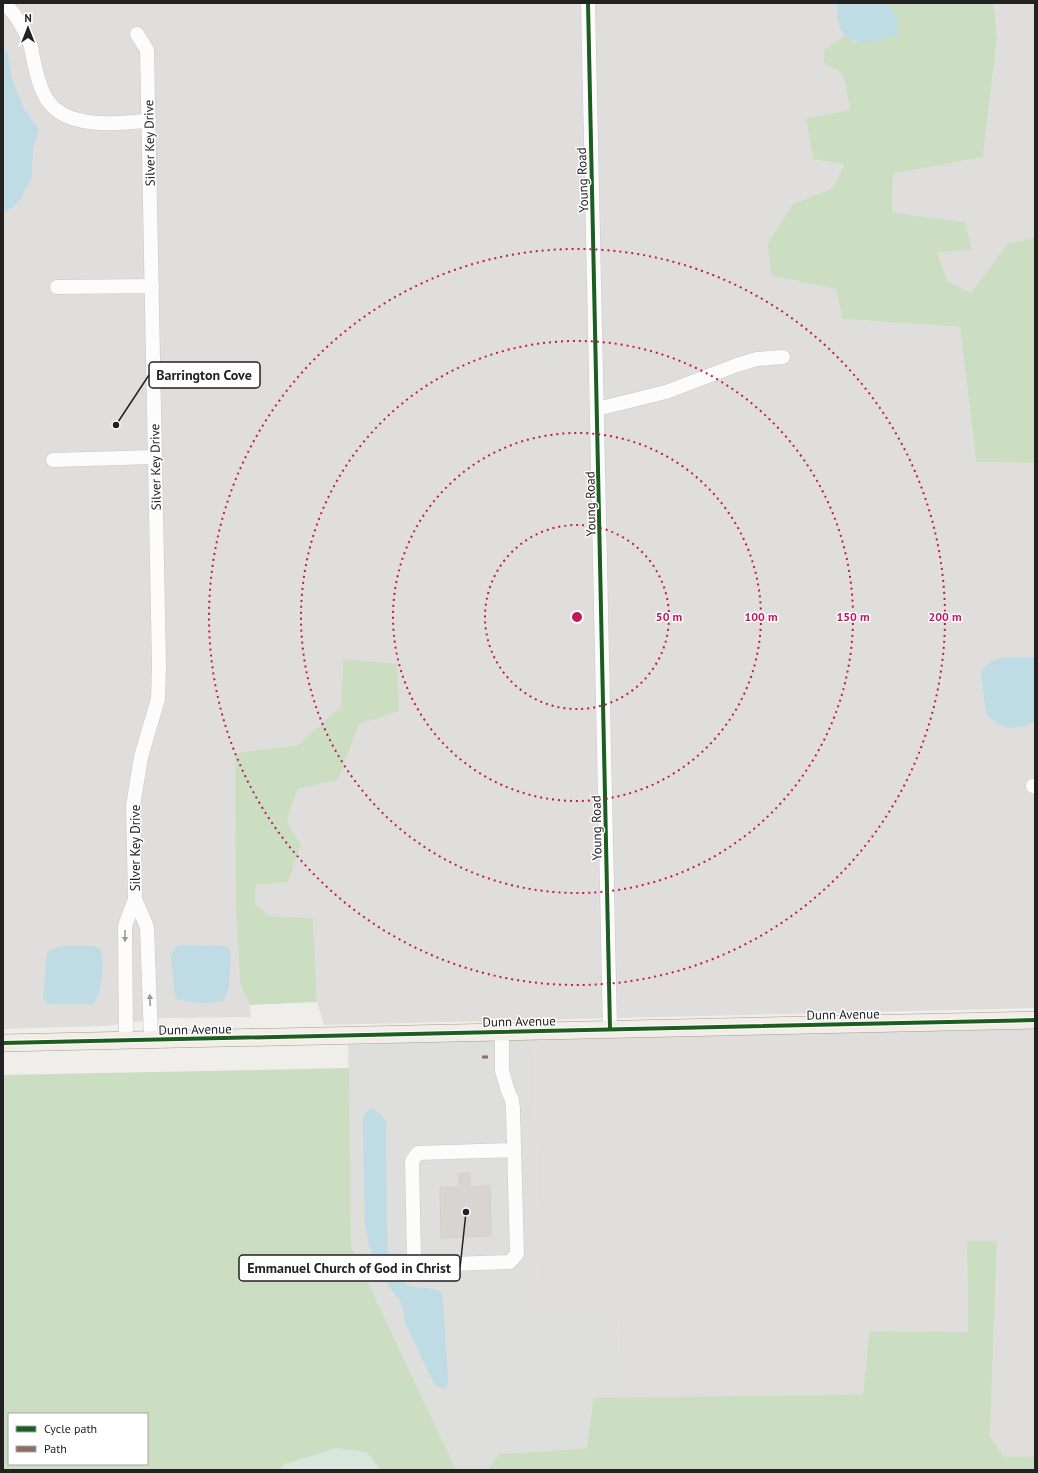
<svg xmlns="http://www.w3.org/2000/svg" width="1038" height="1473" font-family="'PT Sans',sans-serif">
	<style>
		.residential { fill: #dfdedc }
		.religious { fill: #dededc }
		.forest { fill: #cbdec1; fill-rule: evenodd }
		.wetland { fill: #d9e6de }
		.water { fill: #bfdbe3 }
		.building { fill: #d7d4d2; stroke: #d3d0cc }
		.lines { fill: none; stroke-linecap: round; stroke-linejoin: round }
		.minor-casing { stroke: #c9c8c7; stroke-width: 15 }
		.major-casing { stroke: #a79c86; stroke-width: 18 }
		.minor { stroke: #fdfcfc; stroke-width: 14 }
		.major { stroke: #f3ede7; stroke-width: 17 }
		.quiet { stroke: #8d6e63; stroke-width: 3; stroke-dasharray: 6 3; stroke-linecap: butt }
		.cycleway-casing { stroke: #fff; stroke-width: 6 }
		.cycleway { stroke: #1b5e20; stroke-width: 4 }
		.oneway { fill: #9a9a9a }
		.ring { fill: none; stroke: #c2185b; stroke-width: 2; stroke-dasharray: 2 4 }
		.labels { text-anchor: middle; stroke-width: 3; stroke-linejoin: round; paint-order: stroke }
		.street-label { font-size: 13px; fill: #222; stroke: #fff }
		.centre { fill: #c2185b; stroke: #fff; stroke-width: 2 }
		.ring-label { font-size: 12px; text-anchor: middle; font-weight: bold; fill: #c2185b; stroke: #fff; stroke-width: 3; stroke-linejoin: round; paint-order: stroke }
		.leader { fill: none; stroke: #222; stroke-width: 1.5 }
		.callout-dot { fill: #222; stroke: #fff; stroke-width: 1.5 }
		.callout { fill: #fff; stroke: #222; stroke-width: 1.5 }
		.callout-label { font-size: 14px; text-anchor: middle; font-weight: bold; fill: #222 }
	</style>
	<rect width="100%" height="100%" fill="#f0eeeb"/>
	<!-- residential -->
	<g class="residential">
		<polygon points="3,3 19,3 20,5 23,3 837,3 840,28 845,36 824,50 824,63 843,74 850,110 807,118 844,164 833,188 793,204 836,289 842,319 960,327 976,462 1035,463 1035,1008 324,1025 317,1002 313,918 270,916 255,904 256,885 288,881 301,845 287,821 298,789 338,780 359,723 343,659 341,706 298,745 235,753 240,984 250,1005 251,1017 163,1018 105,1026 3,1029"/>
		<polygon points="994,3 1035,3 1035,237 1007,244 971,294 948,281 937,252 892,213 893,174 983,157 997,39"/>
		<polygon points="1035,1028 1035,1456 1004,1457 990,1436 997,1241 967,1241 968,1333 869,1331 863,1394 620,1398 618,1311 538,1314 535,1037"/>
	</g>
	<!-- religious -->
	<polygon class="religious" points="535,1037 538,1313 618,1311 620,1398 593,1398 587,1448 499,1454 488,1469 456,1470 351,1246 348,1045"/>
	<!-- forest -->
	<g class="forest">
		<polygon points="888,3 994,3 997,39 983,157 893,174 892,213 965,222 972,250 937,252 948,281 971,293 1007,244 1035,237 1035,463 976,462 960,327 842,319 836,289 771,275 768,243 793,204 833,188 844,164 813,159 806,118 850,110 843,74 824,63 824,50 845,36 856,43 897,17"/>
		<polygon points="343,659 397,664 399,711 359,724 338,780 298,789 287,821 301,845 288,882 256,885 255,904 270,916 313,918 317,1002 250,1005 240,984 236,904 235,753 298,745 341,706"/>
		<path d="M 349,1068 L 351,1246 L 456,1470 L 380,1470 L 366,1452 L 282,1465 L 282,1470 L 3,1470 L 3,1075 ZM 9,1414 L 147,1414 L 147,1464 L 9,1464 Z"/>
		<polygon points="967,1241 997,1241 990,1436 1004,1457 1035,1456 1035,1470 474,1470 488,1469 499,1454 587,1448 593,1398 863,1394 869,1331 968,1332"/>
	</g>
	<!-- wetland -->
	<polygon class="wetland" points="336,1448 366,1452 380,1470 282,1470 282,1465"/>
	<!-- water -->
	<g class="water">
		<path d="M 837,3 L 888,3 L 897,17 L 898,35 C 881,40 849,52 840,28 C 837,21 838,11 837,3 Z"/>
		<polygon points="3,50 7,51 12,78 18,95 24,109 39,130 33,148 31,181 25,189 22,198 14,206 3,213"/>
		<path d="M 1035,657 L 1035,721 L 1025,726 L 1008,728 L 996,723 L 986,713 L 981,673 C 991,653 1016,658 1035,657 Z"/>
		<path d="M 184,945 L 223,946 L 229,949 L 231,952 L 229,987 L 224,1000 C 212,1005 190,1003 177,999 L 175,996 L 171,956 L 176,947 Z"/>
		<path d="M 61,946 L 94,946 L 101,949 C 104,963 103,995 92,1004 L 49,1004 L 43,999 L 47,953 L 53,949 Z"/>
		<path d="M 374,1109 L 382,1116 L 386,1123 L 387,1247 C 391,1269 396,1286 421,1288 C 429,1288 435,1288 442,1293 L 448,1376 L 448,1384 L 445,1388 L 439,1387 L 434,1383 L 405,1323 L 404,1311 L 399,1299 L 389,1287 L 375,1261 L 369,1245 L 365,1224 L 363,1121 C 364,1113 366,1110 374,1109 Z"/>
	</g>
	<!-- building -->
	<polygon class="building" points="470,1173 470,1187 490,1186 491,1236 441,1238 440,1187 459,1187 459,1174"/>
	<g class="lines">
		<defs>
			<g id="minor">
				<path d="M 4,3 C 14,12 24,28 29,41 C 32,47 32,55 34,62 C 40,91 47,113 79,120 C 101,126 127,122 149,121"/>
				<polyline points="588,3 610,1029"/>
				<polyline points="57,287 152,286"/>
				<polyline points="597,409 666,392 737,365 757,359 783,357"/>
				<polyline points="53,460 155,457"/>
				<polyline points="1033,786 1035,787"/>
				<polyline points="135,899 147,927 151,1039"/>
				<polyline points="502,1031 502,1071 508,1091 512,1100 513,1109 517,1254 510,1262 422,1265 414,1257 412,1161 418,1153 514,1150"/>
				<polyline points="126,1040 125,926 135,899 133,806 141,757 158,699 159,666 147,50 137,34"/>
			</g>
			<polyline id="major" points="3,1043 1035,1020"/>
		</defs>
		<!-- minor casing -->
		<use href="#minor" class="minor-casing"/>
		<!-- major casing -->
		<use href="#major" class="major-casing"/>
		<!-- minor -->
		<use href="#minor" class="minor"/>
		<!-- major -->
		<use href="#major" class="major"/>
		<!-- quiet -->
		<polyline class="quiet" points="482,1057 491,1057"/>
		<defs>
			<g id="cycleway">
				<polyline points="588,3 610,1029"/>
				<polyline points="3,1043 1035,1020"/>
			</g>
		</defs>
		<!-- cycleway casing -->
		<use href="#cycleway" class="cycleway-casing"/>
		<!-- cycleway -->
		<use href="#cycleway" class="cycleway"/>
	</g>
	<!-- one-way arrows -->
	<defs><path id="oneway-solid" d="M-6-.8H1V-3.2L6.5 0L1 3.2V.8H-6Z"/></defs>
	<g class="oneway">
		<use href="#oneway-solid" transform="translate(125 936) rotate(90)"/>
		<use href="#oneway-solid" transform="translate(150 1000) rotate(-92)"/>
	</g>
	<!-- distance rings -->
	<g class="ring">
		<circle cx="577" cy="617" r="92"/>
		<circle cx="577" cy="617" r="184"/>
		<circle cx="577" cy="617" r="276"/>
		<circle cx="577" cy="617" r="368"/>
	</g>
	<g class="labels">
		<!-- street labels -->
		<g class="street-label">
			<text transform="translate(149 143) rotate(-91)" y="5">Silver Key Drive</text>
			<text transform="translate(582 180) rotate(-92)" y="5">Young Road</text>
			<text transform="translate(155 467) rotate(-91)" y="5">Silver Key Drive</text>
			<text transform="translate(590 504) rotate(-91)" y="5">Young Road</text>
			<text transform="translate(596 828) rotate(-91)" y="5">Young Road</text>
			<text transform="translate(135 848) rotate(-90)" y="5">Silver Key Drive</text>
			<text transform="translate(843 1014) rotate(-1)" y="5">Dunn Avenue</text>
			<text transform="translate(519 1021) rotate(-1)" y="5">Dunn Avenue</text>
			<text transform="translate(195 1029) rotate(-1)" y="5">Dunn Avenue</text>
		</g>
	</g>
	<circle cx="577" cy="617" r="6" class="centre"/>
	<g class="ring-label">
		<text x="669" y="621">50 m</text>
		<text x="761" y="621">100 m</text>
		<text x="853" y="621">150 m</text>
		<text x="945" y="621">200 m</text>
	</g>
	<!-- callouts -->
	<path class="leader" d="M116 425L149 375M466 1212L460 1268"/>
	<g class="callout-dot">
		<circle cx="116" cy="425" r="4"/>
		<circle cx="466" cy="1212" r="4"/>
	</g>
	<g class="callout">
		<rect x="149" y="362" width="111" height="26" rx="4"/>
		<rect x="239" y="1255" width="221" height="26" rx="4"/>
	</g>
	<g class="callout-label">
		<text x="204" y="380">Barrington Cove</text>
		<text x="349" y="1273">Emmanuel Church of God in Christ</text>
	</g>
	<!-- border -->
	<rect width="1038" height="1473" fill="none" stroke="#222222" stroke-width="8"/>
	<!-- legend -->
	<rect x="8" y="1413" width="140" height="52" fill="#ffffff" stroke="#a7a7a7"/>
	<rect x="16" y="1426" width="20" height="6" fill="#1b5e20" stroke="#a7a7a7"/>
	<text x="44" y="1433" font-size="12" fill="#222222">Cycle path</text>
	<rect x="16" y="1446" width="20" height="6" fill="#8d6e63" stroke="#a7a7a7"/>
	<text x="44" y="1453" font-size="12" fill="#222222">Path</text>
	<!-- north arrow -->
	<g transform="translate(28 28)" stroke="#ffffff" stroke-width="3" paint-order="stroke">
	<path d="M0-3L7 15L0 10L-7 15Z" fill="#222222"/>
	<text y="-6" font-size="11" font-weight="bold" text-anchor="middle" fill="#222222">N</text>
	</g>
</svg>
